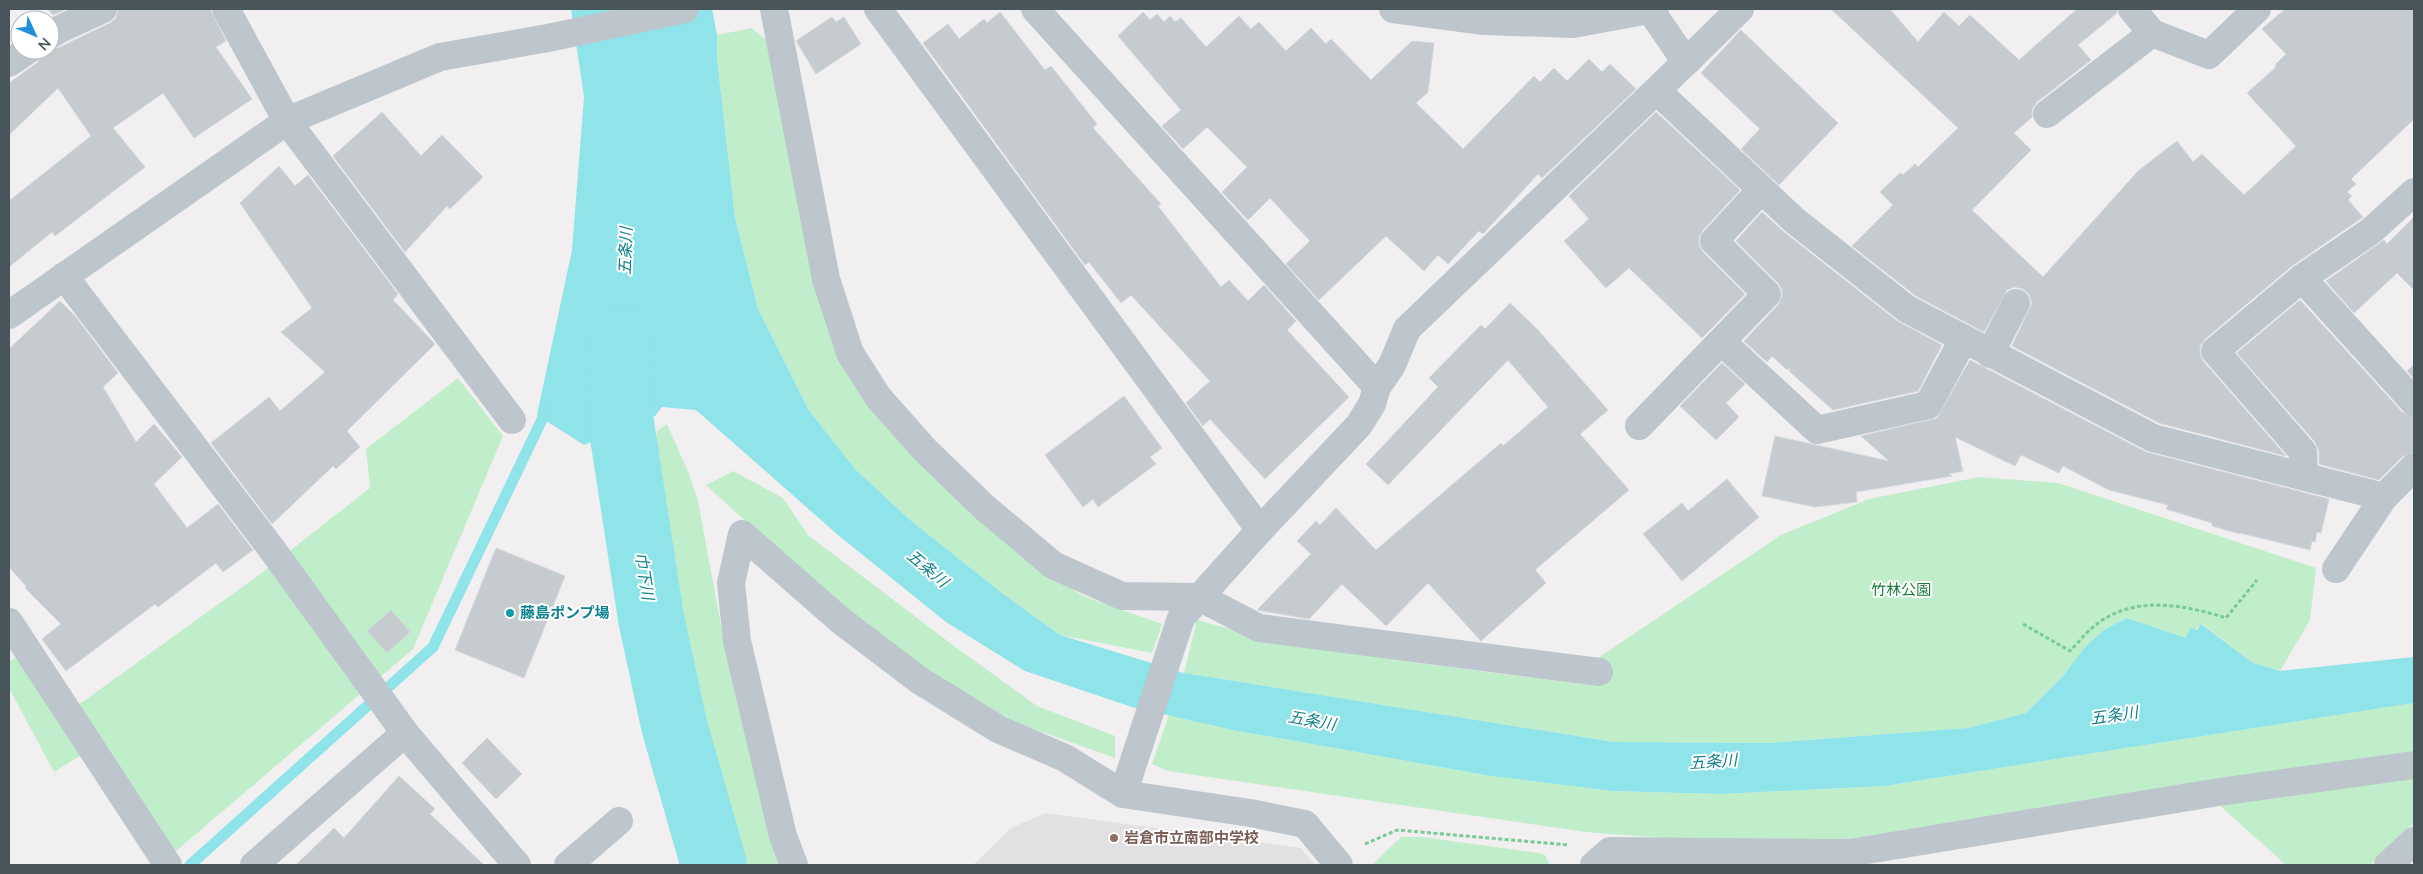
<svg xmlns="http://www.w3.org/2000/svg" width="2423" height="874" font-family="Lato,'Noto Sans JP',sans-serif">
	<style>
		.education { fill: #e3e0e1 }
		.green { fill: #c0eeca }
		.water { fill: #8ee4e9 }
		.lines { fill: none; stroke-linecap: round; stroke-linejoin: round }
		.stream { stroke: #8ee4e9; stroke-width: 11 }
		.river { stroke: #8ee4e9; stroke-width: 66 }
		.building { fill: #c6cbcf; stroke: #d4d7db }
		.path { stroke: #79ca96; stroke-width: 3; stroke-dasharray: 4 2.5; stroke-linecap: butt }
		.minor { stroke: #bcc6cc; stroke-width: 28 }
		.culture-dot { fill: #0f9aa8; stroke: #fff; stroke-width: 2 }
		.education-dot { fill: #8d6e63; stroke: #fff; stroke-width: 2 }
		.labels { text-anchor: middle; stroke-width: 4; stroke-linejoin: round; paint-order: stroke }
		.park-label { font-size: 15px; fill: #1b7c3c; stroke: #fff }
		.culture-label { font-size: 15px; font-weight: bold; fill: #0d838f; stroke: #fff; text-anchor: start }
		.education-label { font-size: 15px; font-weight: bold; fill: #785e54; stroke: #fff; text-anchor: start }
		.water-label { font-size: 16px; font-style: italic; fill: #128188; stroke: #fff }
	</style>
	<rect width="100%" height="100%" fill="#f2eff0"/>
	<!-- education -->
	<polygon class="education" points="1046,813 1301,848 1315,865 973,865 1011,828"/>
	<!-- green -->
	<g class="green">
		<polygon points="752,28 766,40 828,328 1037,566 1083,596 1162,624 1152,653 1060,635 1002,593 910,520 855,469 808,409 758,309 735,218 717,58 717,35"/>
		<polygon points="458,378 503,436 413,649 169,857 67,713 259,575 370,488 366,449"/>
		<polygon points="667,424 689,474 698,501 723,636 791,865 748,865 728,812 689,656 655,447 657,431"/>
		<polygon points="733,471 783,498 808,535 954,646 1037,706 1115,736 1115,758 1017,723 942,682 885,643 791,563 706,485"/>
		<path d="M 1979,477 L 2058,483 L 2316,568 L 2310,620 L 2280,671 L 2253,663 L 2202,624 L 2186,638 L 2127,618 L 2105,629 L 2084,648 L 2064,675 L 2026,713 L 1968,728 L 1769,743 L 1614,742 L 1184,673 L 1197,620 C 1324,656 1465,668 1596,686 L 1595,660 L 1781,535 L 1869,499 Z"/>
		<polygon points="18,656 83,754 54,772 9,688 9,662"/>
		<path d="M 2414,703 L 2414,753 L 2220,779 L 1829,842 C 1748,843 1667,839 1586,832 L 1168,771 L 1152,764 L 1169,715 L 1233,730 L 1491,776 L 1612,791 L 1721,794 L 1884,786 Z"/>
		<polygon points="2414,777 2414,823 2370,865 2286,865 2219,805"/>
		<polygon points="1401,837 1422,837 1539,853 1545,855 1550,865 1372,865"/>
	</g>
	<!-- water -->
	<polygon class="water" points="571,9 712,9 717,35 717,58 735,218 758,309 808,409 855,469 910,520 1002,593 1060,635 1184,673 1614,742 1769,743 1968,728 2026,713 2064,675 2084,648 2105,629 2127,618 2186,638 2190,628 2197,630 2201,624 2253,663 2280,671 2414,657 2414,703 1884,786 1721,794 1612,791 1491,776 1233,730 1132,707 1025,671 946,622 838,535 696,410 662,407 655,416 584,445 537,415 572,250 584,97"/>
	<g class="lines">
		<!-- stream -->
		<polyline class="stream" points="190,865 433,647 548,407"/>
		<!-- river -->
		<polyline class="river" points="621,338 620,417 651,618 674,725 714,865"/>
	</g>
	<!-- building -->
	<g class="building">
		<polygon points="48,9 66,9 53,15"/>
		<polygon points="118,9 210,9 226,41 216,47 252,99 194,138 163,93 113,128 145,167 55,236 52,232 9,267 9,201 91,136 58,88 9,135 9,83 37,63 45,50 58,48 110,23 116,18"/>
		<polygon points="1831,9 1890,9 1918,42 1944,12 1959,26 1970,15 2019,60 2077,9 2117,9 2117,13 2078,45 2091,60 2037,102 2032,109 2032,117 2014,133 2031,150 1972,210 2043,277 2138,171 2177,141 2193,162 2202,154 2244,195 2296,146 2247,93 2276,67 2275,65 2286,54 2262,29 2285,9 2414,9 2414,119 2351,179 2356,184 2347,192 2352,196 2348,200 2363,217 2292,266 2205,339 2200,346 2200,354 2203,361 2286,456 2159,423 2012,346 2032,303 2029,294 2023,289 2015,287 2007,290 1984,332 1916,296 1852,246 1893,205 1880,192 1900,173 1903,175 1915,164 1918,167 1958,128"/>
		<polygon points="1000,12 1045,70 1051,66 1097,124 1093,128 1161,204 1158,206 1221,287 1229,280 1248,301 1264,285 1296,321 1287,330 1349,397 1265,479 1210,419 1203,426 1186,403 1210,381 1131,295 1121,303 1089,262 1085,265 923,43 948,24 959,39 984,19 987,23"/>
		<polygon points="1143,12 1150,20 1157,14 1164,22 1170,16 1175,22 1181,18 1206,47 1239,16 1251,29 1259,22 1286,51 1311,28 1326,44 1331,39 1371,80 1412,41 1434,43 1428,92 1416,103 1463,149 1534,76 1540,82 1554,68 1567,81 1589,59 1602,72 1610,64 1636,89 1542,178 1538,174 1483,234 1479,231 1448,264 1438,255 1424,271 1386,236 1319,300 1286,264 1310,241 1270,198 1248,220 1222,192 1247,167 1207,127 1183,149 1162,126 1181,110 1118,36"/>
		<polygon points="832,17 836,22 844,17 861,44 816,74 796,41"/>
		<polygon points="1741,30 1838,123 1779,185 1741,149 1760,129 1701,73"/>
		<polygon points="382,112 421,156 442,135 483,177 450,209 447,206 405,252 333,156"/>
		<polygon points="1656,112 1740,190 1703,230 1699,237 1699,245 1703,252 1745,294 1702,338 1629,268 1606,288 1564,241 1589,219 1569,196"/>
		<polygon points="279,166 295,186 308,175 398,294 393,300 435,344 347,431 360,447 336,469 333,466 272,524 211,443 269,397 280,411 325,372 281,332 312,308 240,203"/>
		<polygon points="1762,212 1784,232 1897,321 1942,345 1918,391 1833,410 1789,371 1790,367 1787,370 1772,356 1767,362 1744,341 1778,305 1782,297 1782,289 1778,283 1736,241"/>
		<polygon points="2414,217 2414,290 2397,273 2354,313 2326,281 2384,240 2387,244"/>
		<polygon points="2300,300 2402,412 2414,417 2414,452 2403,456 2379,480 2319,464 2319,451 2315,442 2237,353"/>
		<polygon points="60,301 76,317 118,373 103,387 136,442 154,424 182,457 154,484 187,528 218,504 253,550 223,572 216,563 158,607 155,604 66,671 42,639 61,624 25,588 26,586 9,567 9,349"/>
		<polygon points="1510,303 1538,330 1608,410 1580,434 1629,490 1535,570 1546,583 1481,641 1428,583 1386,626 1342,584 1309,619 1257,610 1311,554 1297,541 1316,521 1320,525 1336,508 1376,550 1501,443 1503,446 1548,407 1508,360 1388,485 1366,464 1438,387 1429,378 1481,325 1485,329"/>
		<polygon points="1970,360 2146,452 2329,499 2321,533 2317,532 2315,542 2312,541 2310,550 2240,533 2240,534 2212,526 2212,523 2166,509 2168,505 2109,490 2063,466 2059,473 2021,455 2015,466 1955,437 1963,471 1949,474 1952,476 1856,492 1857,502 1815,507 1762,496 1775,436 1889,461 1861,436 1937,418"/>
		<polygon points="1722,363 1745,384 1726,403 1739,417 1716,440 1680,406"/>
		<polygon points="2414,364 2414,379 2407,371"/>
		<polygon points="1124,396 1162,448 1150,457 1156,464 1098,507 1093,499 1083,507 1045,455"/>
		<polygon points="1727,479 1759,517 1682,581 1643,534 1682,503 1688,511"/>
		<polygon points="496,548 565,576 524,678 455,650"/>
		<polygon points="391,610 410,632 387,653 367,631"/>
		<polygon points="487,738 522,774 496,799 462,763"/>
		<polygon points="399,776 435,809 430,814 484,865 296,865 334,828 344,838"/>
	</g>
	<g class="lines">
		<!-- path -->
		<g class="path">
			<path d="M 2023,624 L 2070,651 C 2077,644 2084,635 2091,629 C 2129,594 2182,604 2226,618 L 2257,580"/>
			<polyline points="1365,844 1397,830 1569,845"/>
		</g>
		<!-- minor -->
		<g class="minor">
			<polyline points="226,9 287,121 512,420"/>
			<polyline points="774,9 826,279 850,353 878,397 925,450 984,507 1053,565 1122,596 1199,597 1259,628 1599,672"/>
			<polyline points="878,9 1260,530"/>
			<polyline points="1035,9 1377,387"/>
			<polyline points="1393,9 1484,21 1573,24 1655,9"/>
			<polyline points="2132,9 2152,33 2209,55 2257,9"/>
			<polyline points="50,35 62,28 103,9"/>
			<polyline points="1686,62 1740,9"/>
			<polyline points="9,63 28,50"/>
			<polyline points="1657,91 1794,220 1907,309 2153,438 2384,497 2414,467"/>
			<polyline points="2047,114 2152,33"/>
			<polyline points="64,276 271,548 405,733"/>
			<polyline points="2302,278 2414,402"/>
			<polyline points="9,315 287,121 440,57 548,38 685,9"/>
			<polyline points="1722,342 1817,430 1928,405 1963,340"/>
			<polyline points="1990,354 2016,303"/>
			<polyline points="1639,426 1767,294 1714,241 1761,190"/>
			<polyline points="2304,476 2303,452 2215,351 2302,278 2371,231 2414,192"/>
			<polyline points="2336,569 2384,497"/>
			<polyline points="9,622 168,865"/>
			<polyline points="1123,794 1181,618 1260,530 1359,425 1372,404 1377,387 1392,365 1407,329 1686,62 1651,11"/>
			<polyline points="254,865 405,733 517,865"/>
			<polyline points="568,865 619,821"/>
			<polyline points="794,865 783,836 737,641 731,583 742,534 840,620 919,680 998,729 1065,758 1123,794 1250,813 1305,824 1339,865"/>
			<polyline points="1594,865 1610,851 1849,853 2219,792 2414,765"/>
			<polyline points="2388,865 2414,841"/>
		</g>
	</g>
	<!-- markers -->
	<circle class="culture-dot" cx="510" cy="613" r="5"/>
	<circle class="education-dot" cx="1114" cy="838" r="5"/>
	<g class="labels">
		<!-- park labels -->
		<g class="park-label">
			<text x="1901" y="595">竹林公園</text>
		</g>
		<!-- culture labels -->
		<g class="culture-label">
			<text x="520" y="618">藤島ポンプ場</text>
		</g>
		<!-- education labels -->
		<g class="education-label">
			<text x="1124" y="843">岩倉市立南部中学校</text>
		</g>
		<!-- water labels -->
		<g class="water-label">
			<text transform="translate(625 251) rotate(-88)" y="6">五条川</text>
			<text transform="translate(928 568) rotate(40)" y="6">五条川</text>
			<text transform="translate(645 576) rotate(81)" y="6">巾下川</text>
			<text transform="translate(2114 715) rotate(-8)" y="6">五条川</text>
			<text transform="translate(1312 720) rotate(10)" y="6">五条川</text>
			<text transform="translate(1713 761) rotate(-4)" y="6">五条川</text>
		</g>
	</g>
	<!-- border -->
	<rect width="2423" height="874" fill="none" stroke="#48565c" stroke-width="20"/>
	<!-- north arrow -->
	<g transform="translate(35 35) rotate(134)"><circle r="24" fill="#ffffff" stroke="#b6bbbe"/>
	<path d="M0-4L9 19L0 12L-9 19Z" fill="#208fdc"/>
	<text y="-8" font-size="14" font-weight="bold" text-anchor="middle" fill="#48565c">N</text>
	</g>
</svg>
